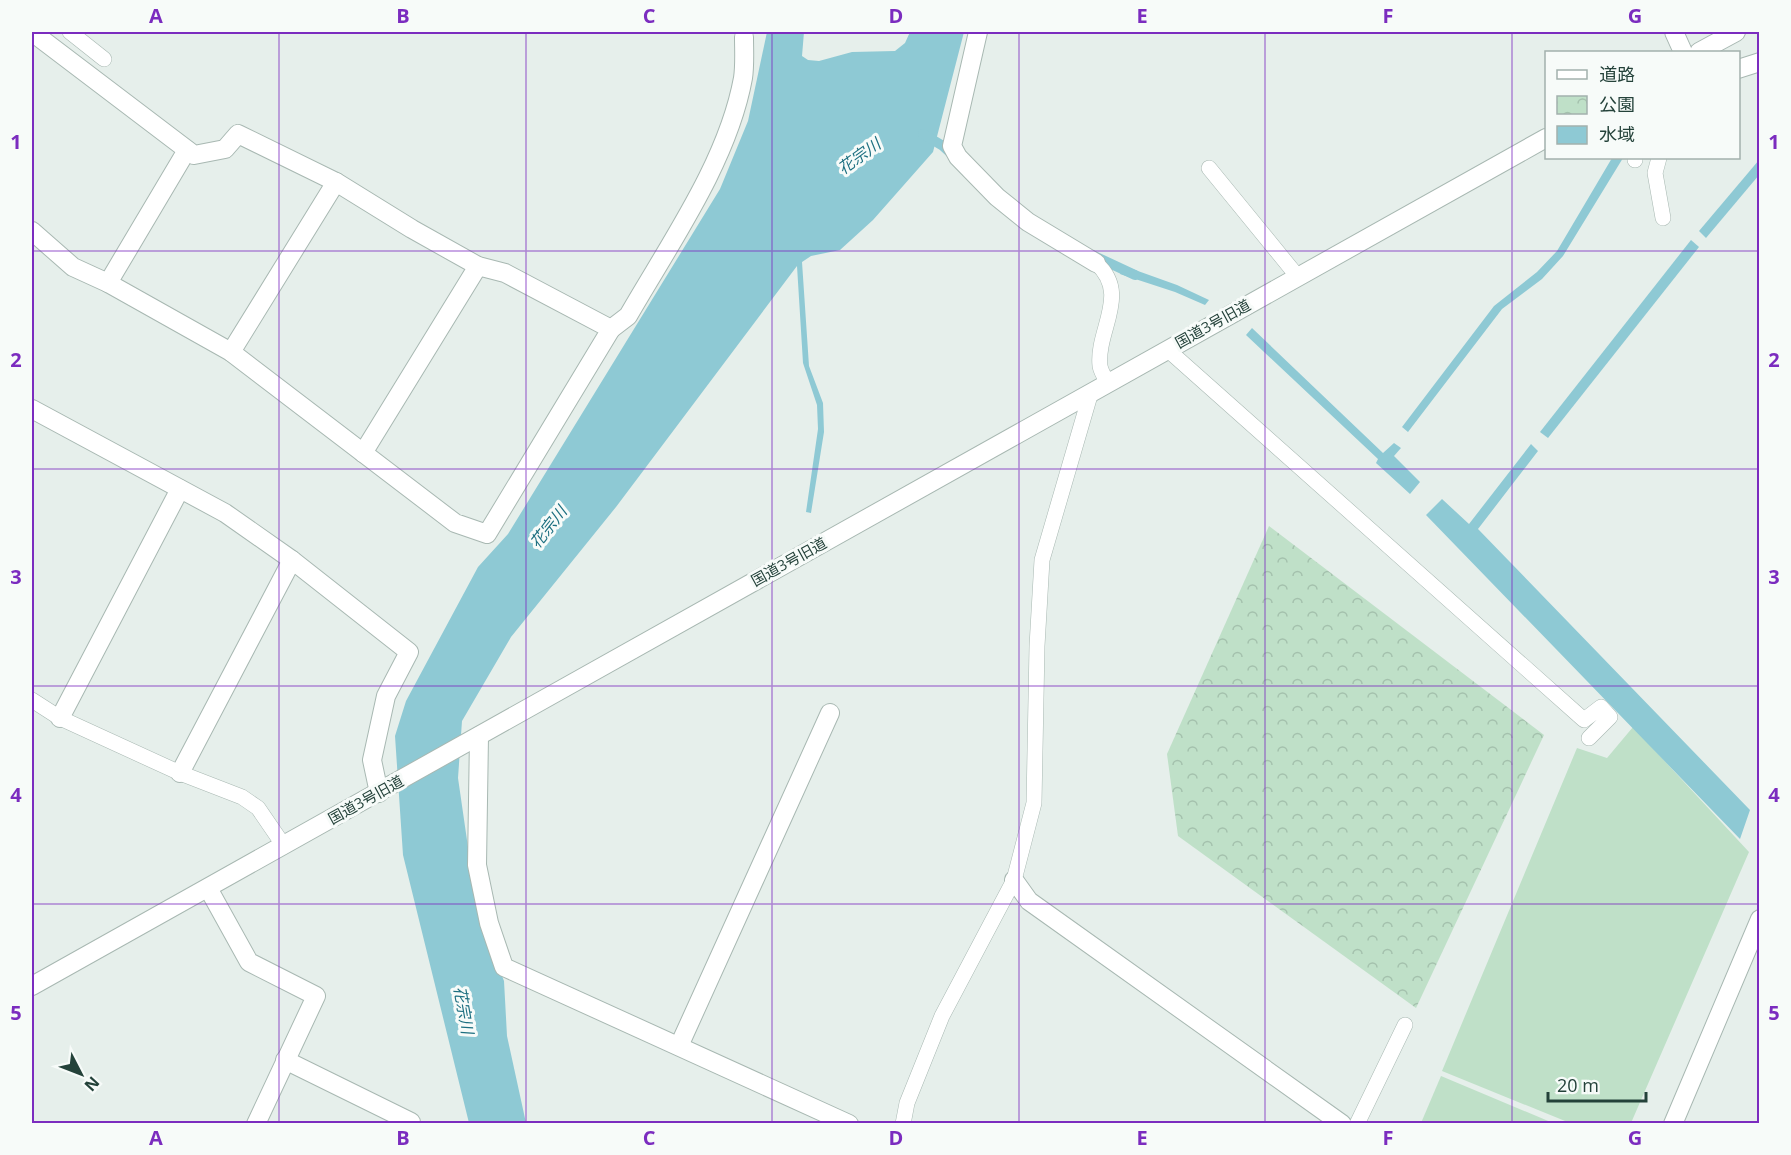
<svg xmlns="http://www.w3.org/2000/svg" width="1791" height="1155" font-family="'Open Sans','Noto Sans JP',sans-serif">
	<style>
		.park { fill: url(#park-crowns) }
		.pitch { fill: #bfe0c8 }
		.water { fill: #8ec9d4 }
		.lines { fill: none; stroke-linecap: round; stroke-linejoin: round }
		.stream { stroke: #8ec9d4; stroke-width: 10 }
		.service-casing { stroke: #a8b8b2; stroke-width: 16 }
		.minor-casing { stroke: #a8b8b2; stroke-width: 20 }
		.tertiary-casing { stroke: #a8b8b2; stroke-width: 20 }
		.service { stroke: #fff; stroke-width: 15 }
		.minor { stroke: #fff; stroke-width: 18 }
		.tertiary { stroke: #fff; stroke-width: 18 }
		.grid { fill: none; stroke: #7b2cbf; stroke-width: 1.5; stroke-opacity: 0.55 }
		.labels { text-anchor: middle; stroke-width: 6; stroke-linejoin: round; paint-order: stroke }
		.street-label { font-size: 15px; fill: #24423a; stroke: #f7fbf9 }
		.water-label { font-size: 16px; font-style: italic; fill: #1c6f80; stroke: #f7fbf9 }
		.neatline { fill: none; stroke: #7b2cbf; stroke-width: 2 }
		.grid-label { font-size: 20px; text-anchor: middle; font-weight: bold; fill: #7b2cbf }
	</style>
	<defs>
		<pattern id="park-crowns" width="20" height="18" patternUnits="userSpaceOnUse" patternTransform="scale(1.5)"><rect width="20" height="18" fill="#bfe0c8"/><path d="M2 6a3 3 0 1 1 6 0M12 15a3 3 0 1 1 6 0" fill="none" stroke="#a4c1ad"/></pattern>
	</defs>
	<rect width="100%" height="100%" fill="#e6efeb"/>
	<!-- park -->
	<polygon class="park" points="1269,526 1544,735 1416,1008 1178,836 1167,754"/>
	<!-- pitch -->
	<g class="pitch">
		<polygon points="1633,727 1749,852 1631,1123 1570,1123 1442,1071 1577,748 1607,758"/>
		<polygon points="1441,1076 1553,1123 1421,1123"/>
	</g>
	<!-- water -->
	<g class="water">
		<polygon points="767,32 804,32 802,56 808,60 819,61 852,52 895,51 905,43 910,32 964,32 933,152 873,220 840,250 811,256 802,262 809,366 823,403 824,432 811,513 806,512 818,429 817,405 803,363 797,266 616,507 511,637 462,721 458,778 470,861 484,929 504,981 507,1036 526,1123 469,1123 403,855 395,736 406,701 478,567 508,534 720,189 748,121"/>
		<polygon points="1612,158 1623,158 1563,256 1542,279 1502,309 1408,432 1402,427 1494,306 1537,272 1557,251"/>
		<polygon points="1759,160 1759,175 1706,238 1699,231"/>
		<polygon points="1691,240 1699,247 1548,438 1540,432"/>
		<polygon points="1124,266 1177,285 1209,300 1205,305 1175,292 1120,274"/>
		<polygon points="1252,328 1383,453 1394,443 1401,448 1394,456 1420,482 1410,494 1376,463 1378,459 1246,335"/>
		<polygon points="1531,444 1538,451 1478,529 1750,810 1740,839 1426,515 1442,499 1469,524"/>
	</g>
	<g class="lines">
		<!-- stream -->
		<g class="stream">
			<polyline points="923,134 943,146 954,156"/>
			<polyline points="1092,255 1135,275"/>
		</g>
		<defs>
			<g id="service">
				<polyline points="70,32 104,59"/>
				<polyline points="1635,158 1635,160"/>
				<polyline points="1659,158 1655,173 1663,218"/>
				<polyline points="1209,168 1298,277"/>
				<path d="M 1096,263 C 1131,294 1096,330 1100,366 C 1101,372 1105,378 1108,383"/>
				<polyline points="1168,350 1584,720 1601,707 1610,717 1589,738"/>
				<polyline points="32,700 60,718 180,773 242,797 258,808 284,846"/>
				<polyline points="903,1124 907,1103 942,1016 1014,880 1034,803 1037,646 1042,560 1091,392"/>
				<polyline points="1357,1124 1405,1025"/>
			</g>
			<g id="minor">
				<polyline points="32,32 194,155 225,149 238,134 336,182 412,229 478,266 505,273 611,329 487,534 455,523 231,352 108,283 73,267 32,231"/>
				<polyline points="978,32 952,146 958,157 997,197 1028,222 1096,263"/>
				<polyline points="1674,32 1683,52"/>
				<polyline points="1738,69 1760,62"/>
				<polyline points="108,283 187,150"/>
				<path d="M 611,329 L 628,316 C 670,243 728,161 743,78 C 745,65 744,50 744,37"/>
				<polyline points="231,352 336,182"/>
				<polyline points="32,409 225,513 292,560 409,652 386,696 372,760 379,793"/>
				<polyline points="363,453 478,266"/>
				<polyline points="60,718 180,489"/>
				<polyline points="479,736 477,865 489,923 504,967 849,1124"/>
				<polyline points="180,773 292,560"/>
				<polyline points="1014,880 1029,901 1342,1124"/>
				<polyline points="208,888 249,962 316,996 256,1124"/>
				<polyline points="679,1046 830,713"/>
				<polyline points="285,1060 411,1122"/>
			</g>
			<g id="tertiary">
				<polyline points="1699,52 1736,32"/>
				<polyline points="32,986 1546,138"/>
				<polyline points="1673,1124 1760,919"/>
			</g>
		</defs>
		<!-- service casing -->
		<use href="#service" class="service-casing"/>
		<!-- minor casing -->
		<use href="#minor" class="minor-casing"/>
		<!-- tertiary casing -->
		<use href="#tertiary" class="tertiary-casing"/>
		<!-- service -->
		<use href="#service" class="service"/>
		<!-- minor -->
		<use href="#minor" class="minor"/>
		<!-- tertiary -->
		<use href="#tertiary" class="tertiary"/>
	</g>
	<!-- grid -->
	<path class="grid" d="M 279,32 L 279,1124M 526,32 L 526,1124M 772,32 L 772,1124M 1019,32 L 1019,1124M 1265,32 L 1265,1124M 1512,32 L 1512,1124M 32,251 L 1760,251M 32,469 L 1760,469M 32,686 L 1760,686M 32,904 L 1760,904"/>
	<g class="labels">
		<!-- street labels -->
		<g class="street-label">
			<text transform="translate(1213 324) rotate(-29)" y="5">国道3号旧道</text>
			<text transform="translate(789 562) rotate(-29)" y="5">国道3号旧道</text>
			<text transform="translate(366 800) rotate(-29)" y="5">国道3号旧道</text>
		</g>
		<!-- water labels -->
		<g class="water-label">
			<text transform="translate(859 156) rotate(-36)" y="6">花宗川</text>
			<text transform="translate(548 527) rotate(-52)" y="6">花宗川</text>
			<text transform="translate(464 1010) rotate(80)" y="6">花宗川</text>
		</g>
	</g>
	<!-- border -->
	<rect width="1791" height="1155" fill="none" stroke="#f7fbf9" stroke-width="66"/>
	<!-- legend -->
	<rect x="1545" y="51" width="195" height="108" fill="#f7fbf9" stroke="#a3b1ad" stroke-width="1.5"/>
	<rect x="1557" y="70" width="30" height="9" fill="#ffffff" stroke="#a3b1ad" stroke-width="1.5"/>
	<text x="1599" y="81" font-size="18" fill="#24423a">道路</text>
	<rect x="1557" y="96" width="30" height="18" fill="url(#park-crowns)" stroke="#a3b1ad" stroke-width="1.5"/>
	<text x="1599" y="111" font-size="18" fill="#24423a">公園</text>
	<rect x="1557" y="126" width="30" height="18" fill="#8ec9d4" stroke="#a3b1ad" stroke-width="1.5"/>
	<text x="1599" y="141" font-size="18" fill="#24423a">水域</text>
	<!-- north arrow -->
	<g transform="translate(81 1074) rotate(132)" stroke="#f7fbf9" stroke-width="4.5" paint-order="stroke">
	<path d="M0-4.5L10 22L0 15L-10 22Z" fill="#24423a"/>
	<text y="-9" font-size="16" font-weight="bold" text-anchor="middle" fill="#24423a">N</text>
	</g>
	<!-- scale -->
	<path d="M1548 1092v9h98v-9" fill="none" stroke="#24423a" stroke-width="3"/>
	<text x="1557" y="1092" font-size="18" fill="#24423a" stroke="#f7fbf9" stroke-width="4.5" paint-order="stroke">20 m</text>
	<rect x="33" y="33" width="1725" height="1089" class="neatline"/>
	<g class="grid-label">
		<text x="156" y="23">A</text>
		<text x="403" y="23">B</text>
		<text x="649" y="23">C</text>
		<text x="896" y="23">D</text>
		<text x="1142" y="23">E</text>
		<text x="1388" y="23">F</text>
		<text x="1635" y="23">G</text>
		<text x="16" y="149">1</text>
		<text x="1774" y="149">1</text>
		<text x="16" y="367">2</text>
		<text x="1774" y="367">2</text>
		<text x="16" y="584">3</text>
		<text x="1774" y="584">3</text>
		<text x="16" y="802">4</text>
		<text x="1774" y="802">4</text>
		<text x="16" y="1020">5</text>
		<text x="1774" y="1020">5</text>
		<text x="156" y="1145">A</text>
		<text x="403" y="1145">B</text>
		<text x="649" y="1145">C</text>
		<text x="896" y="1145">D</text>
		<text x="1142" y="1145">E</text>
		<text x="1388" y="1145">F</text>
		<text x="1635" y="1145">G</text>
	</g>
</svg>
